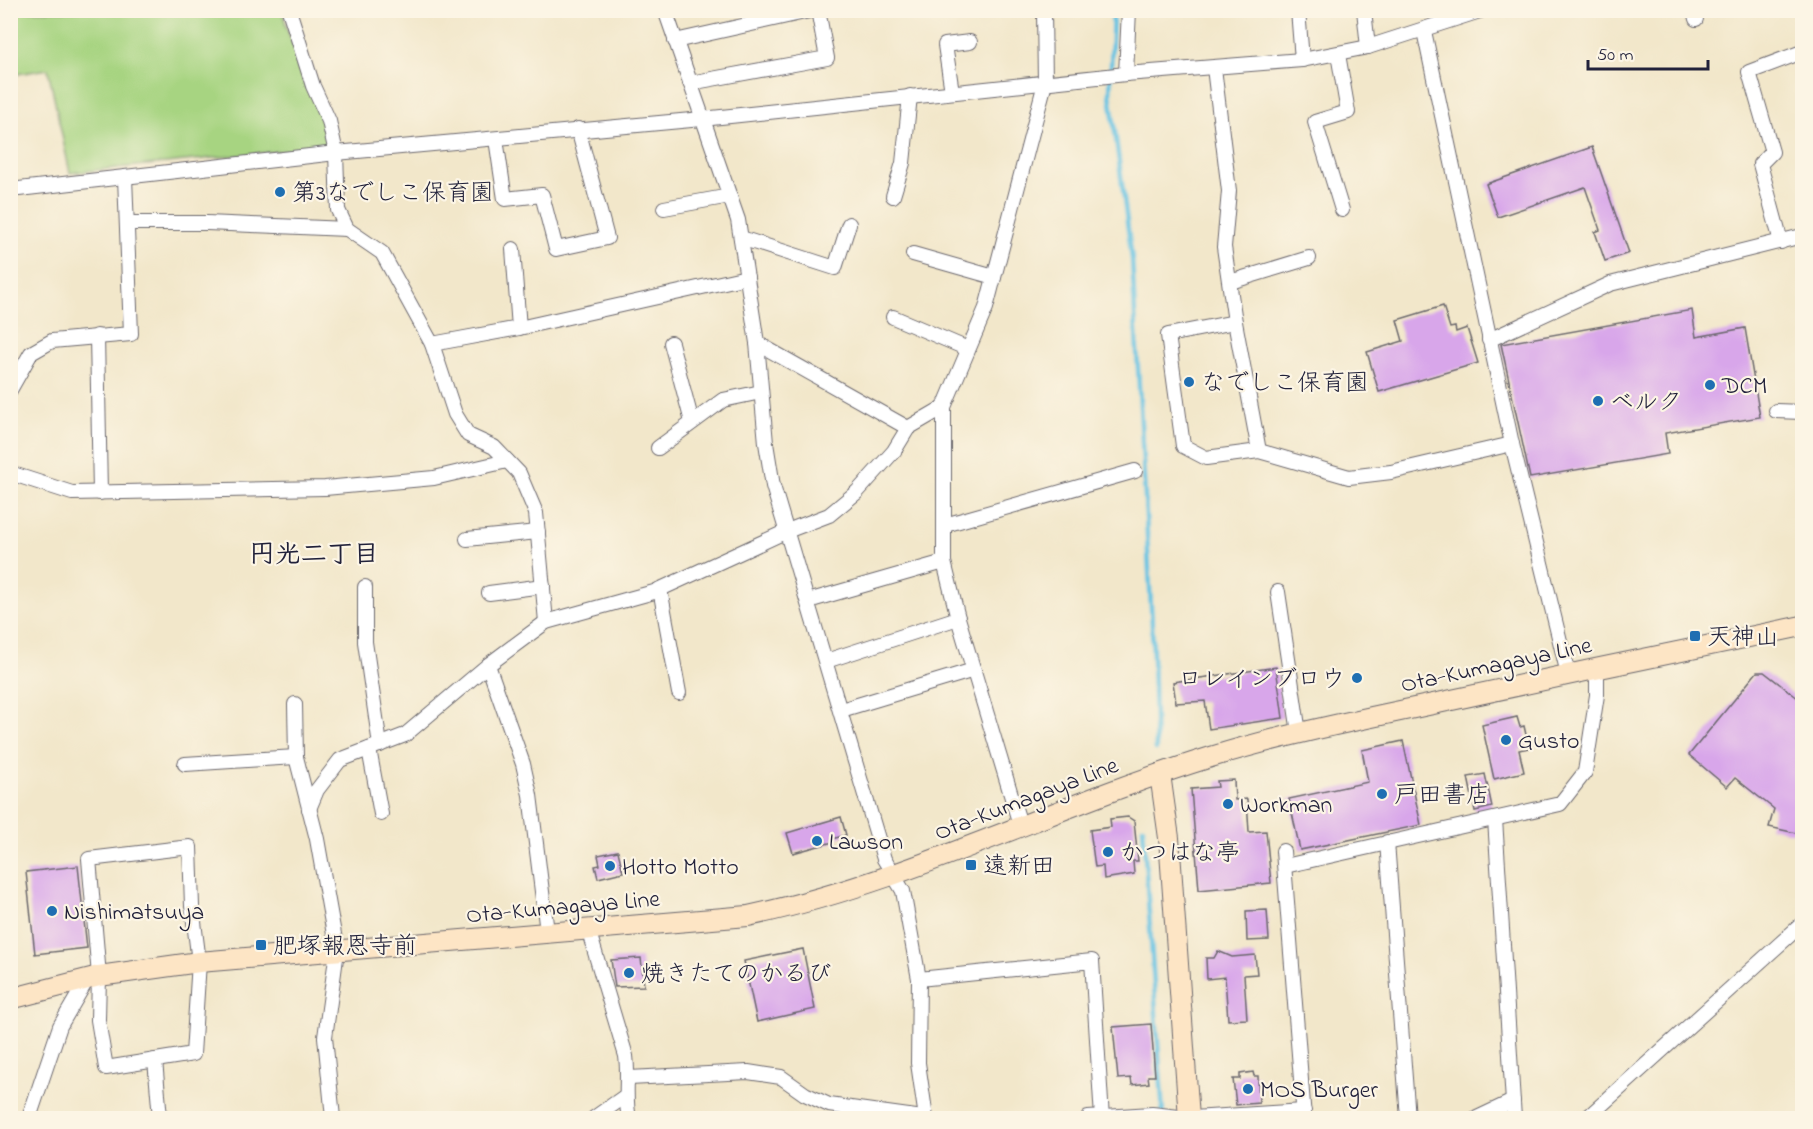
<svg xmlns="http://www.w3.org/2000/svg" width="1813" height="1129" font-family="'Indie Flower','Klee One',sans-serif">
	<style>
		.green { fill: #a7d481; stroke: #647b5e; stroke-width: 1.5 }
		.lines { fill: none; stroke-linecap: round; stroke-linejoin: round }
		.stream { stroke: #65c3e3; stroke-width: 4.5 }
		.building { fill: #d8a6ea }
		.street-casing { stroke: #6b676d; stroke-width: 16 }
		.secondary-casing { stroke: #6b676d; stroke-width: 22 }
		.street { stroke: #fff; stroke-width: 14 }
		.secondary { stroke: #fde5c5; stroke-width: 20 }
		.poi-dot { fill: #1f6fb2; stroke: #fcf5e5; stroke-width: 2 }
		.labels { text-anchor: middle; stroke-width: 4.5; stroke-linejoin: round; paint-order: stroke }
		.poi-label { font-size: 24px; fill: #22223b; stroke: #fcf5e5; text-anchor: start }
		.street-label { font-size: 24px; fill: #22223b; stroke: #fcf5e5 }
		.neighbourhood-label { font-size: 26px; font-weight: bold; fill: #22223b; stroke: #fcf5e5 }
	</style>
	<rect width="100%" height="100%" fill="#fcf5e5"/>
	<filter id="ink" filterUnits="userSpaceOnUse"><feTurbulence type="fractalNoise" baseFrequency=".0167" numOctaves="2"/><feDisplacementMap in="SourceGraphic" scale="12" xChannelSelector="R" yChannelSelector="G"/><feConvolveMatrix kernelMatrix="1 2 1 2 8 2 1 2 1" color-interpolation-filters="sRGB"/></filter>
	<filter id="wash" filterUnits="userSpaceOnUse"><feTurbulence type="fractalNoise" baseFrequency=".008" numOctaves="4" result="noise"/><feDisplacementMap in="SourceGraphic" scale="24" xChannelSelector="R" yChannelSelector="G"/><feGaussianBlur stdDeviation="1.35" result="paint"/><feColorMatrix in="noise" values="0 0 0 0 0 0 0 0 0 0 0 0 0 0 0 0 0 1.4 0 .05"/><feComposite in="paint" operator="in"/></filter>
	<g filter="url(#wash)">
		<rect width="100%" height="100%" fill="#f2e7ca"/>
		<!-- green -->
		<polygon class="green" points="11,11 283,11 286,27 317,105 328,146 70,173 48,69 11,75"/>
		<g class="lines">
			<!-- stream -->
			<g class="stream">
				<polyline points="1113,10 1110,94 1132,259 1152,625 1156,749"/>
				<polyline points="1143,827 1163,1114"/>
			</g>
		</g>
		<g id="blocks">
			<!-- building -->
			<g class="building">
				<polygon points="1592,147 1629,253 1605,261 1595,232 1600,230 1585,187 1498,217 1486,184"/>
				<polygon points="1443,306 1450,328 1455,327 1456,332 1467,328 1478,363 1379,392 1367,352 1403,341 1397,320"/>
				<polygon points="1692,310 1696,337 1745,328 1760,417 1665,433 1668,454 1530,478 1501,344"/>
				<polygon points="1276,667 1283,718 1209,729 1205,701 1176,703 1173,682"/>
				<polygon points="1757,672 1764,672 1803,702 1803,805 1796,833 1769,827 1774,809 1735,778 1727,787 1689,755"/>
				<polygon points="1517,717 1520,727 1524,726 1529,748 1519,750 1524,772 1494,779 1482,725"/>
				<polygon points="1403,741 1421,825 1300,850 1289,799 1368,782 1362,750"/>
				<polygon points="1485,774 1492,807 1475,811 1468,777"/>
				<polygon points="1234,780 1235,800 1247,799 1249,832 1266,831 1271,883 1199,890 1191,789 1218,787 1217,781"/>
				<polygon points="841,817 846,835 832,839 833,842 793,853 787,833"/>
				<polygon points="1128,817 1134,821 1138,861 1133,861 1134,874 1104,879 1103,866 1095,867 1090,830 1111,827 1110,819"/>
				<polygon points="618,851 623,872 598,878 595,866 600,865 598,855"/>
				<polygon points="78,866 87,948 35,954 26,872"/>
				<polygon points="1267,910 1269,940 1247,941 1246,911"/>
				<polygon points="803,949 815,1009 757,1022 744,961"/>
				<polygon points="1218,951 1232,957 1255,955 1257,974 1244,975 1247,1019 1228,1020 1225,977 1207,979 1206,958 1214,958"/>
				<polygon points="641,958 644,986 615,987 611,960"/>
				<polygon points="1151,1024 1155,1076 1148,1076 1149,1083 1132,1085 1131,1078 1118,1079 1113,1027"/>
				<polygon points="1253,1072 1254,1076 1258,1076 1259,1103 1236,1105 1233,1079 1240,1079 1240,1074"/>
			</g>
		</g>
	</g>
	<g filter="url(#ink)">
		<use href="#blocks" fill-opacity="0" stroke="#6b676d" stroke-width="1.5"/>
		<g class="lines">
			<defs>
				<g id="street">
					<polyline points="289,10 313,86 329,121 336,153 338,210 347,229 382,253 432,344 455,414 468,435 494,447 519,473 536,513 546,622"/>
					<polyline points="665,10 738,220 757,343 766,443 773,486 884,859 903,891 919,979 918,1063 926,1118"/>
					<polyline points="1298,10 1302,60"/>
					<polyline points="1364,10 1368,47"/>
					<polyline points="1694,10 1696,19"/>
					<polyline points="1424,31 1512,444 1568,674"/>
					<polyline points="675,41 814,10"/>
					<polyline points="1338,54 1348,112 1315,122 1342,210"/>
					<polyline points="1214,68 1229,191 1224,247 1235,322"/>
					<polyline points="1126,74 1129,10"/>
					<polyline points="690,83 827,58 818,10"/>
					<polyline points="952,92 945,45 970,42"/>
					<polyline points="496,139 505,199 542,195 556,249 607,238 578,129"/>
					<polyline points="10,190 336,153 702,119 1126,74 1302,60 1368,47 1483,10"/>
					<polyline points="893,196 903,163 910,96"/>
					<polyline points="664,208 730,196"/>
					<polyline points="128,223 207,223 347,229"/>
					<polyline points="741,238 835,268 849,224"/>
					<polyline points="1781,242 1760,164 1772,152 1749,72 1802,52"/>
					<polyline points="513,249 519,328"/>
					<polyline points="913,254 994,277"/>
					<polyline points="1230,282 1309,258"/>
					<polyline points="893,317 968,349"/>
					<polyline points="97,336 100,493"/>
					<polyline points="1489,340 1610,284 1802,236"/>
					<polyline points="671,343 692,422"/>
					<polyline points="757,343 908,428"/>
					<polyline points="432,344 519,328 747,277"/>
					<polyline points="10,390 31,353 52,341 131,334 125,177"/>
					<polyline points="1776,411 1802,412"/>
					<polyline points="658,448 723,400 761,392"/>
					<polyline points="1259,451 1235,322 1168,335 1183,446 1206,458 1259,451 1349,477 1391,472 1512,444"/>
					<polyline points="10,473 72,493 325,488 434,478 507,461"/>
					<polyline points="945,525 1135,471"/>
					<polyline points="467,539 538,532"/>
					<polyline points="365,587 365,642 380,745"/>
					<polyline points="660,589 679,693"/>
					<polyline points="1278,592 1299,733"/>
					<polyline points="489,593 543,586"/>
					<polyline points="808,601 944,562"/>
					<polyline points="826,661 958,618"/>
					<polyline points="488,665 523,764 530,795 547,932"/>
					<polyline points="295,704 296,757 317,839 337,951 325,1037 333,1118"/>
					<polyline points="841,710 974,670"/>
					<polyline points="369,749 381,814"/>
					<polyline points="185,764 296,757"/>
					<polyline points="309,809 317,790 340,760 405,735 488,665 546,622 654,592 787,531 829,515 857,492 894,451 908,428 944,407"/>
					<polyline points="1495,819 1514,1118"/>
					<polyline points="1021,828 958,618 944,562 944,407 986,308 1045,83 1044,10"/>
					<polyline points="1387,842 1408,1118"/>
					<polygon points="190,847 192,906 199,962 193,1054 106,1068 98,1020 99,976 89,859"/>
					<polyline points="1283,851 1304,1118"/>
					<polyline points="1285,866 1560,804 1585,772 1597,695 1597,668"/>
					<path d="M 588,929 L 626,1056 C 629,1079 624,1096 629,1118"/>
					<polyline points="919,979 1092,961 1102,1118"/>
					<polyline points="155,1060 160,1118"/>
					<polyline points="629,1078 748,1072 781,1077 805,1094 829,1105 923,1118"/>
					<polyline points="29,1118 60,1026 88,978"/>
					<polyline points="594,1118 624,1097"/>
					<polyline points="1088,1118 1152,1114 1188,1118"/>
					<polyline points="1193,1118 1304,1111"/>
					<polyline points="1477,1118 1513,1101"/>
					<polyline points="1587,1118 1802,924"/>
					<polyline points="1795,1118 1802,1115"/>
				</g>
				<g id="secondary">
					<polyline points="1160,774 1169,838 1189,1118"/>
					<path d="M 10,999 L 99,976 L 199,962 L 748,916 C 909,882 1055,805 1211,757 C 1289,733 1368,718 1447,701 C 1565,675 1684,650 1802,626"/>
				</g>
			</defs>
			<!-- street casing -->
			<use href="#street" class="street-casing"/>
			<!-- secondary casing -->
			<use href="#secondary" class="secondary-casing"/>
			<!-- street -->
			<use href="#street" class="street"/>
			<!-- secondary -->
			<use href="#secondary" class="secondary"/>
		</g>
	</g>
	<!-- markers -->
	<g class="poi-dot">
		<circle cx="280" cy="192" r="6"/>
		<circle cx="1189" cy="382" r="6"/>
		<circle cx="1710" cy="385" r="6"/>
		<circle cx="1598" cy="401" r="6"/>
		<rect x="1689" y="630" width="12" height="12" rx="3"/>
		<circle cx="1357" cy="678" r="6"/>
		<circle cx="1506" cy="740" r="6"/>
		<circle cx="1382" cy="794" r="6"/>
		<circle cx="1228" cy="804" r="6"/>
		<circle cx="817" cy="841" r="6"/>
		<circle cx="1108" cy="852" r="6"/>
		<rect x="965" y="859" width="12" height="12" rx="3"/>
		<circle cx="610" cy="866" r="6"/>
		<circle cx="52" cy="911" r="6"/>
		<rect x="255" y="939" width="12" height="12" rx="3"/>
		<circle cx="629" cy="973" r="6"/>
		<circle cx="1248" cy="1089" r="6"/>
	</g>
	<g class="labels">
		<!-- poi labels -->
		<g class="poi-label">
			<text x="292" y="200">第3なでしこ保育園</text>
			<text x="1201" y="390">なでしこ保育園</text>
			<text x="1722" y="393">DCM</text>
			<text x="1610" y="409">ベルク</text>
			<text x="1707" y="644">天神山</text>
			<text x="1345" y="686" text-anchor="end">ロレインブロウ</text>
			<text x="1518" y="748">Gusto</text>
			<text x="1394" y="802">戸田書店</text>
			<text x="1240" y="812">Workman</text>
			<text x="829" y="849">Lawson</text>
			<text x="1120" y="860">かつはな亭</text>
			<text x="983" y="873">遠新田</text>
			<text x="622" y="874">Hotto Motto</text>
			<text x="64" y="919">Nishimatsuya</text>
			<text x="273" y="953">肥塚報恩寺前</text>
			<text x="641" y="981">焼きたてのかるび</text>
			<text x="1260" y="1097">MOS Burger</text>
		</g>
		<!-- street labels -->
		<g class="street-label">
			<text transform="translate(1496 664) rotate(-12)" y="8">Ota-Kumagaya Line</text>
			<text transform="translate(1026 798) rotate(-21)" y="8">Ota-Kumagaya Line</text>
			<text transform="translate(563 906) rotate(-5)" y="8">Ota-Kumagaya Line</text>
		</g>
		<!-- neighbourhood labels -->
		<g class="neighbourhood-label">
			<text x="314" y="562">円光二丁目</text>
		</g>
	</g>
	<!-- margin -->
	<rect width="1813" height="1129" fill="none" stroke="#fcf5e5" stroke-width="36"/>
	<!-- scale -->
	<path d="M1588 60v9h120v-9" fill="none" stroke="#22223b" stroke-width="3"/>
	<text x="1597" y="60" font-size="18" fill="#22223b" stroke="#fcf5e5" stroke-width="4.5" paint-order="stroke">50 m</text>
</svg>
